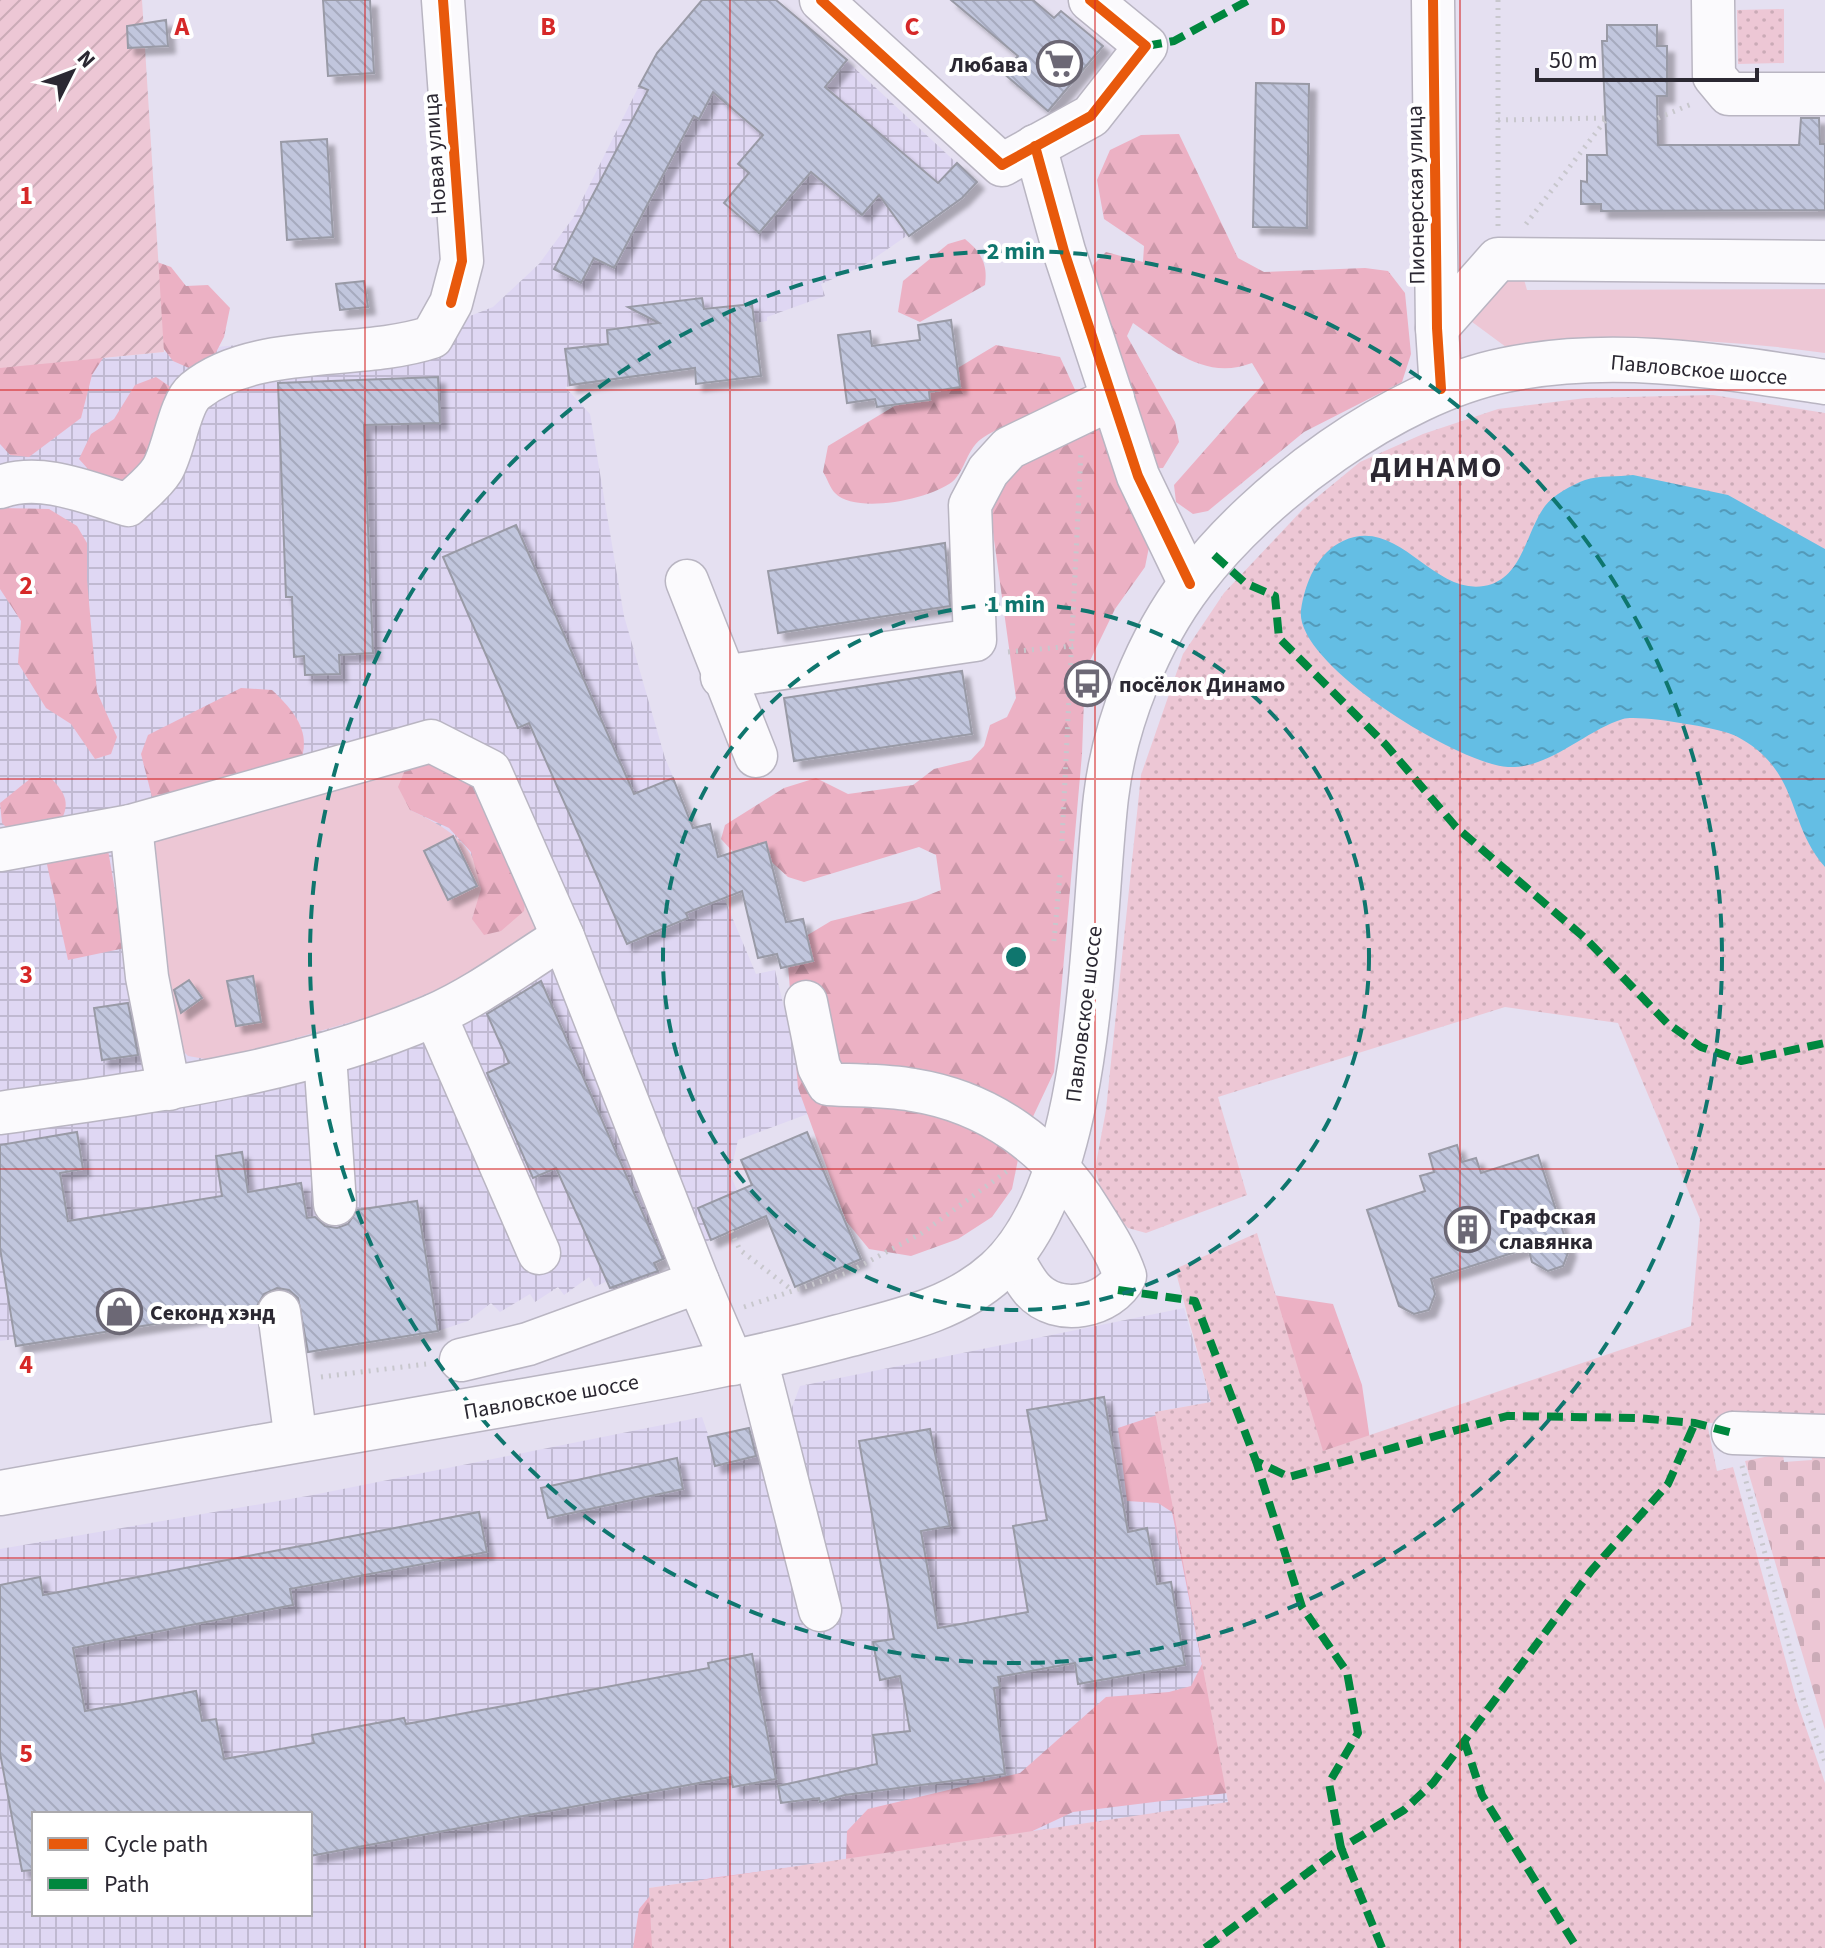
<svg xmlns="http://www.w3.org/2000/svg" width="1825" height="1948" font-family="'Source Sans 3',sans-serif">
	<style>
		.industrial { fill: url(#industrial-grid); fill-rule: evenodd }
		.grass { fill: #edc7d5; fill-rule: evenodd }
		.forest { fill: url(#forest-firs) }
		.cemetery { fill: url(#cemetery-stones) }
		.park { fill: url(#park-dots) }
		.garden { fill: url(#garden-furrows) }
		.water { fill: url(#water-ripples) }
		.building { fill: url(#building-back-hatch); stroke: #999aa6; stroke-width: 2; filter: url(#shadow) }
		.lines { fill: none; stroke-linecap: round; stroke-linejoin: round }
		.minor-casing { stroke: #b9b5c2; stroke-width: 45 }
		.major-casing { stroke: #b9b5c2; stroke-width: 47 }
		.path { stroke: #c8c7cd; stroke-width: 5; stroke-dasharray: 2 6; stroke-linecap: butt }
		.minor { stroke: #fbfafd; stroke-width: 42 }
		.major { stroke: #fbfafd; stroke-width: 44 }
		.quiet { stroke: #00873e; stroke-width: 8; stroke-dasharray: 16 8; stroke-linecap: butt }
		.cycleway-casing { stroke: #fff; stroke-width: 15 }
		.cycleway { stroke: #e8590c; stroke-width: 10 }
		.grid { fill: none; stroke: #d62828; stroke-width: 2; stroke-opacity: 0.55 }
		.ring { fill: none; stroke: #0f766e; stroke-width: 4; stroke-dasharray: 14 10 }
		.labels { text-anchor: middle; stroke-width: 8; stroke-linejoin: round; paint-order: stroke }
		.poi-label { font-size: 22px; font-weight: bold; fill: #2b2832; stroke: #fff; text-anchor: start }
		.street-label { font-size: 22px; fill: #2b2832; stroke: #fff }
		.district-label { font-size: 30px; font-weight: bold; letter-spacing: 2px; fill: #2b2832; stroke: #fff }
		.grid-label { font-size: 26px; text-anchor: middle; font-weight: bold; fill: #d62828; stroke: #fff; stroke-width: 8; stroke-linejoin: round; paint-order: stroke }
		.centre { fill: #0f766e; stroke: #fff; stroke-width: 4 }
		.ring-label { font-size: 24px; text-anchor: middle; font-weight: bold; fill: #0f766e; stroke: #fff; stroke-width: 8; stroke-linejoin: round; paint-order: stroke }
	</style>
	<defs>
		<pattern id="industrial-grid" width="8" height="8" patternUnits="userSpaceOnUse" patternTransform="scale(2)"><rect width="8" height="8" fill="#dfd7f3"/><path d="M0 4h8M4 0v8" fill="none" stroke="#c0b9d1"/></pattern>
		<pattern id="forest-firs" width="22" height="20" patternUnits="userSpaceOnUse" patternTransform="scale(2)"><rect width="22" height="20" fill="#ecb1c4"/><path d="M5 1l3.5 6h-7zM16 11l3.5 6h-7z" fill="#cb98a9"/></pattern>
		<pattern id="cemetery-stones" width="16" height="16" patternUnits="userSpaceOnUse" patternTransform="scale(2)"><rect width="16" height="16" fill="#edc7d5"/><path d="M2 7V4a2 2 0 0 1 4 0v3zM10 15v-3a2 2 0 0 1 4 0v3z" fill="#cbabb7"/></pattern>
		<pattern id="park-dots" width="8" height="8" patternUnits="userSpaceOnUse" patternTransform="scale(2)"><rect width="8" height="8" fill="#edc7d5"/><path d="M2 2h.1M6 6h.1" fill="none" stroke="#cbabb7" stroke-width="1.8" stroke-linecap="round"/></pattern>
		<pattern id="garden-furrows" width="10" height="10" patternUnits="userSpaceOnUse" patternTransform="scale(2)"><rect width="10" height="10" fill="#edc7d5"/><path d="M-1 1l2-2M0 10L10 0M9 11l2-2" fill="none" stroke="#cbabb7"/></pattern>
		<pattern id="water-ripples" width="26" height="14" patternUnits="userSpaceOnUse" patternTransform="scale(2)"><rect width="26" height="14" fill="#64bee4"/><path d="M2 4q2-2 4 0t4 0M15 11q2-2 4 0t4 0" fill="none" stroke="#539ab9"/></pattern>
		<pattern id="building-back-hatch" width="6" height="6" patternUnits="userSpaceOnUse" patternTransform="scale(2)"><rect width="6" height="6" fill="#c1c6dd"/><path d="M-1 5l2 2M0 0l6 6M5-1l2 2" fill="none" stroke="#a6aabe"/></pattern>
		<filter id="shadow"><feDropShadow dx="7" dy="7" stdDeviation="2" flood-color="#0004"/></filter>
	</defs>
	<rect width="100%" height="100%" fill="#e5e0f1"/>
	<!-- industrial -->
	<g class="industrial">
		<polygon points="702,0 776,0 847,61 977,182 963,197 863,266 821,284 825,296 767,317 767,321 754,323 761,376 696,384 694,368 565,387 590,414 624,616 665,758 756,974 775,970 789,1028 798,1026 821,1109 738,1140 730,1174 751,1223 655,1263 662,1281 616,1301 607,1281 595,1287 589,1277 564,1295 558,1287 535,1302 530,1294 500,1312 491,1303 468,1321 438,1331 299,1353 290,1302 16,1346 15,1339 0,1341 0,368 423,327 457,321 493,307 539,264 573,218 639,86"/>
		<path d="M 1184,1308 L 1211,1402 L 1155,1412 L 1228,1803 L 649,1888 L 652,1948 L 0,1948 L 0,1549 L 313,1495 L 702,1417 L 709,1437 L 788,1418 L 800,1386 ZM 34,1814 L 310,1814 L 310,1914 L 34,1914 Z"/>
	</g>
	<!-- grass -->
	<g class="grass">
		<path d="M 1506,267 L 1523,276 L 1527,290 L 1825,289 L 1825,353 C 1719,338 1613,335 1506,347 L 1464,316 Z"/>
		<path d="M 407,765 L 410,810 C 444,826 480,845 481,889 C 481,898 475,910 472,919 L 527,884 L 540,926 L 485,970 L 375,1015 L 217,1061 L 188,1056 L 169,1037 L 145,829 ZM 452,837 L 477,886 L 449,900 L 424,851 ZM 227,981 L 261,1022 L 236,1026 Z"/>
	</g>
	<!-- forest -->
	<g class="forest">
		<path d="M 1179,134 L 1238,258 L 1264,272 L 1365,268 L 1388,271 L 1405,293 L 1411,354 L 1402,382 L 1304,432 L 1208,511 L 1193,514 L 1176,502 L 1174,485 L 1264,383 L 1252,363 C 1205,381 1171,349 1133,323 L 1127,336 L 1175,422 L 1179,442 L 1163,468 L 1141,469 L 1089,299 L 1093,265 L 1106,252 L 1143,262 L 1144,246 L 1104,219 L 1097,180 L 1110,150 L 1141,135 Z"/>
		<path d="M 965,239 C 981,252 988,264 985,285 L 920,322 L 898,312 L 903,281 L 948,244 Z"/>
		<polygon points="146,258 171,267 186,286 208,285 230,308 224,337 211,362 189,368 173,361 157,340 114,341 92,375 81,418 29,457 10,455 0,444 0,345"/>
		<path d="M 996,345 L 1060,357 L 1076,392 C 1052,423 1014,417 984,437 C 966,448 966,470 952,482 C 930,499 856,515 835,493 C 830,488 827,478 823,472 L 828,446 Z"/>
		<polygon points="156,377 172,388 177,419 125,490 104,487 79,459 91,434 114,419 135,385"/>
		<path d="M 1084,421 L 1106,430 L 1149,547 L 1145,567 L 1115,609 L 1085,671 L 1082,754 L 1054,1072 L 1022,1140 L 1012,1189 L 992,1217 L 958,1239 L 911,1256 L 869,1249 L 846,1221 L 798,1088 L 788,965 L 801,939 L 831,921 L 916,900 L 941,890 L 936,855 L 919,847 L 804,882 L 788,877 L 761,852 L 736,855 L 721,839 L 725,825 L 784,788 L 816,778 L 848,794 L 913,785 L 934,769 L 971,760 L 984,746 L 990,725 L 1007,717 L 1016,698 L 991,518 C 1002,461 1038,449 1084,421 Z"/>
		<polygon points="0,508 49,509 77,526 87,543 87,580 97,692 117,737 111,754 95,759 71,724 46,708 18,663 21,621 0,589"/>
		<path d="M 241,688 L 272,690 C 295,712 313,733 299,765 L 170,807 L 152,797 L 141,754 L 148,735 Z"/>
		<polygon points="429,757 474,777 527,884 524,911 501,931 484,935 472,919 481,889 471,852 449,828 410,810 398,787 407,765"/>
		<path d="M 31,778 L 51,778 C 66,794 71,804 59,824 L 16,837 L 2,823 L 0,803 Z"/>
		<polygon points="108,850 125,948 68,960 46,860"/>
		<polygon points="1273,1295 1333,1304 1362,1385 1378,1495 1284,1786 1073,1812 996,1848 867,1948 633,1948 639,1909 654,1891 711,1878 846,1860 847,1831 868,1809 1020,1773 1106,1697 1169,1692 1191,1686 1202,1664 1172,1512 1158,1503 1127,1501 1118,1428 1163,1413 1213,1405"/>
	</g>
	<!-- cemetery -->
	<polygon class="cemetery" points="1825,1445 1825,1730 1745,1461 1783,1453 1784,1462 1812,1460 1811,1448"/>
	<!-- park -->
	<g class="park">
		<polygon points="1784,9 1784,63 1738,64 1737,10"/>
		<polygon points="1713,395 1825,413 1825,1422 1707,1423 1717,1471 1733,1467 1797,1702 1825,1783 1825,1948 652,1948 649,1888 1228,1802 1155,1412 1211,1402 1175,1269 1257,1233 1323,1451 1691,1326 1700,1219 1618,1023 1505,1007 1218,1097 1247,1195 1146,1233 1128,1228 1105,1203 1095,1169 1106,1110 1141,775 1183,654 1224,593 1304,508 1360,462 1423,434 1498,409 1586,398"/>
	</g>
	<!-- garden -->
	<polygon class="garden" points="0,0 142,0 164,352 0,368"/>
	<!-- water -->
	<path class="water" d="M 1633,475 L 1728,495 L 1825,549 L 1825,867 C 1786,823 1801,770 1736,736 C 1721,728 1637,714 1623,719 C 1584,731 1550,769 1508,767 C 1458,764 1294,664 1301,610 C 1305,583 1317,553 1343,541 C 1401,514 1435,603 1492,584 C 1523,573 1527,530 1545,506 C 1553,495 1572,485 1585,480 C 1599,475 1618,477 1633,475 Z"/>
	<!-- building -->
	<g class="building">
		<polygon points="323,0 370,0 374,73 328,76"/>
		<polygon points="702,0 776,0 847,60 825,87 938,183 957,163 977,182 962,198 909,236 879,195 862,215 811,172 759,233 724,203 749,173 738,164 763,135 713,92 699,119 694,116 614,268 594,258 581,283 554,269 648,90 639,86 657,53"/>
		<polygon points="951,0 1033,0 1054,18 1061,11 1103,46 1048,111 1003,73 1018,56"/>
		<polygon points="166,20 168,46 128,48 127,26"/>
		<polygon points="1607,25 1657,25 1657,46 1667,46 1667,96 1657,96 1658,145 1799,145 1801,118 1819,118 1820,144 1825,144 1825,210 1601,211 1601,204 1581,204 1581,181 1587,182 1587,155 1607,155 1602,41 1607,41"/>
		<polygon points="1256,83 1309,84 1307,228 1253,227"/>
		<polygon points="327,139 333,237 287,240 281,142"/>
		<polygon points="364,281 368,307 340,310 336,284"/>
		<polygon points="702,298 704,309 752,304 761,376 696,384 695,368 570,385 565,349 608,344 607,330 659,323 628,307"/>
		<polygon points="951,320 960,387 929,392 930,400 877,407 875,399 847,403 838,335 870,331 872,346 920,340 918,325"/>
		<polygon points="438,377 440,423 364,425 373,653 339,655 340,674 305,675 304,656 294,657 292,597 286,597 278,383"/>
		<polygon points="516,525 634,794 673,778 693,828 710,824 718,857 766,842 786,922 803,919 813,961 781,968 777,954 758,958 742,891 686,913 688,918 627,944 529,723 518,728 443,557"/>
		<polygon points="945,543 950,606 778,633 768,571"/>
		<polygon points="962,671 972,734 794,761 784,698"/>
		<polygon points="453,836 477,886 448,900 424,851"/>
		<polygon points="253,976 261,1022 236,1026 227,981"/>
		<polygon points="189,980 202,998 181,1013 174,990"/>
		<polygon points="541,981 663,1259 654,1263 658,1271 610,1288 556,1168 533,1178 487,1073 509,1063 487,1014"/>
		<polygon points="128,1003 138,1055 102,1060 94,1008"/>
		<polygon points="77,1132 83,1169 60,1173 68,1221 222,1196 216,1156 242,1152 248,1192 301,1183 307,1218 315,1217 325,1226 337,1228 348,1224 357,1210 417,1201 438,1331 308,1352 298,1298 289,1290 277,1288 264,1294 256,1308 16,1346 0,1248 0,1145"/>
		<polygon points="807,1132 861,1259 795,1287 766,1216 711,1240 698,1208 752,1185 741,1160"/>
		<polygon points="1457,1145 1462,1162 1476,1158 1481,1173 1538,1155 1569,1250 1563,1266 1548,1271 1532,1262 1528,1248 1431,1279 1435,1294 1429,1310 1414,1314 1399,1306 1367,1210 1425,1191 1420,1176 1434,1172 1429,1154"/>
		<polygon points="1104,1397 1128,1532 1147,1528 1157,1584 1171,1582 1185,1665 1078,1684 1075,1663 998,1677 1000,1687 994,1688 1005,1774 845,1795 820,1802 819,1798 781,1803 778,1786 877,1764 873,1735 910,1731 900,1676 880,1680 873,1642 894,1639 859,1441 930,1429 950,1526 921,1531 938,1628 1028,1612 1013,1526 1047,1520 1027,1410"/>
		<polygon points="749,1428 756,1456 715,1466 708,1437"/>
		<polygon points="677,1458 683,1489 548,1518 541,1488"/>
		<polygon points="479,1512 487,1552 290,1589 293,1605 73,1648 85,1711 196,1691 202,1721 216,1719 224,1759 314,1743 312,1735 404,1718 406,1724 709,1668 708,1663 752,1654 776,1779 733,1787 731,1777 310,1856 310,1814 34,1814 34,1870 22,1871 0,1753 0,1585 40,1577 43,1595"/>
	</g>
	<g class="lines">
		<defs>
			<g id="minor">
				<polyline points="821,0 1002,165 1091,116 1146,46 1090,0"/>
				<polyline points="1433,0 1437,328 1441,389"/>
				<polyline points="1713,0 1714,76 1729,94 1825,94"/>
				<polyline points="1035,146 1064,251 1138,476 1190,584"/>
				<polyline points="1437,328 1498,259 1825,262"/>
				<path d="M 0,487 C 42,472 88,493 128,505 C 139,494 154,483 162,470 C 174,451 179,404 195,391 C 255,342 360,361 432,337 L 451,303 L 462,261 L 443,0"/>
				<polyline points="687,581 756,756"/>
				<polyline points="722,677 975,640 970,505 988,471 1009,448 1113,398"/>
				<polyline points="131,826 147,977 169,1089"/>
				<polyline points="0,850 131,826 431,741 490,771 563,937 698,1282"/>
				<path d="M 806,1002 L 819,1067 L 828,1084 C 856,1086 886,1085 913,1090 C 989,1102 1051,1147 1090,1211 C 1103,1232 1117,1252 1125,1276 C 1110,1307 1057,1318 1032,1289 C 1024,1280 1018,1267 1011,1256"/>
				<polyline points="435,1015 539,1253"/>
				<polyline points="325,1055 335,1204"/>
				<path d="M 0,1113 C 146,1092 296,1075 432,1016 C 478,996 521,963 563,937"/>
				<polyline points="279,1312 296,1441"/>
				<polyline points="756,1359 820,1610"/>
				<polyline points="461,1360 528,1344 698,1282 733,1364"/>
				<polyline points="1733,1433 1825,1436"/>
			</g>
			<path id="major" d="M 0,1493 C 171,1462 341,1433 512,1403 C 622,1384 731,1366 839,1337 C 895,1322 953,1311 997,1271 C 1096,1181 1091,924 1106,797 C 1115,722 1148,640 1193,581 C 1260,492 1395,392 1505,370 C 1612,348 1719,366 1825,382"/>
		</defs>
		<!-- minor casing -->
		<use href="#minor" class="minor-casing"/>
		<!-- major casing -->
		<use href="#major" class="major-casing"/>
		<!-- path -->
		<g class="path">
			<polyline points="1658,118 1694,103"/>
			<polyline points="1498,120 1606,118"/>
			<polyline points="1526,224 1607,118"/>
			<polyline points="1498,226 1498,0"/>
			<polyline points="1008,652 1073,646"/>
			<polyline points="1062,841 1081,452"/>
			<polyline points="1054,941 1060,875"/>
			<polyline points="731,1231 740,1250 792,1290"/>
			<polyline points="744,1307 847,1273 922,1233 1010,1169"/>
			<polyline points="321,1377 426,1364"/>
			<polyline points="1742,1466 1804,1702 1825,1762"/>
		</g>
		<!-- minor -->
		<use href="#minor" class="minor"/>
		<!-- major -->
		<use href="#major" class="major"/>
		<!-- quiet -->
		<g class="quiet">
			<polyline points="1146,46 1174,41 1249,0"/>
			<polyline points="1214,555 1245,583 1275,596 1279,638 1386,745 1456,827 1586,939 1667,1023 1701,1047 1741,1061 1825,1043"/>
			<polyline points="1118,1290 1195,1301 1256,1461 1289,1477 1507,1416 1637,1418 1695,1423 1733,1433"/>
			<polyline points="1464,1740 1482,1795 1577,1948"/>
			<polyline points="1205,1948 1341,1848 1329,1783 1358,1733 1347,1672 1302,1607 1256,1461"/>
			<polyline points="1382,1948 1341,1848 1404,1810 1433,1783 1591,1571 1668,1484 1695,1423"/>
		</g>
		<defs>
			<g id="cycleway">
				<polyline points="443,0 462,261 451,303"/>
				<polyline points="821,0 1002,165 1091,116 1146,46 1090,0"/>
				<polyline points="1433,0 1437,328 1441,389"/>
				<polyline points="1035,146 1064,251 1138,476 1190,584"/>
			</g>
		</defs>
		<!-- cycleway casing -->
		<use href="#cycleway" class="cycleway-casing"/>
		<!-- cycleway -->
		<use href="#cycleway" class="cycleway"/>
	</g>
	<!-- grid -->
	<path class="grid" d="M 365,0 L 365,1948M 730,0 L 730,1948M 1095,0 L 1095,1948M 1460,0 L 1460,1948M 0,390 L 1825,390M 0,779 L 1825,779M 0,1169 L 1825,1169M 0,1558 L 1825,1558"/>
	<!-- distance rings -->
	<g class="ring">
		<circle cx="1016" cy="957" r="353"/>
		<circle cx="1016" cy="957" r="706"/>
	</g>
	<!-- icons -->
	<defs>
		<symbol id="supermarket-ring" viewBox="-11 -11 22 22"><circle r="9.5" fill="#fff" stroke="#6c6875" stroke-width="1.5"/><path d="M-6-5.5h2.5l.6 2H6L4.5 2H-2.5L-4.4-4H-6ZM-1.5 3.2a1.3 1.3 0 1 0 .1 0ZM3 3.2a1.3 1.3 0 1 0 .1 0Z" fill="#6c6875"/></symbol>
		<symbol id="bus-ring" viewBox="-11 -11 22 22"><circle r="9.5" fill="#fff" stroke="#6c6875" stroke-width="1.5"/><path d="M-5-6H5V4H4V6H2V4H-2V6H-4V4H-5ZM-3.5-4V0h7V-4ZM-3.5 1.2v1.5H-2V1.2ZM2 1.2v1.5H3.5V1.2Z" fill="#6c6875"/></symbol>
		<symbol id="building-ring" viewBox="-11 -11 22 22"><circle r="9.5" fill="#fff" stroke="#6c6875" stroke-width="1.5"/><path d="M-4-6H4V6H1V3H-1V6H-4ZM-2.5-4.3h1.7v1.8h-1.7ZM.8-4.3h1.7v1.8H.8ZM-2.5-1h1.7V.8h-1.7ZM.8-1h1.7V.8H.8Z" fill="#6c6875"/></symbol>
		<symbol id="shop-ring" viewBox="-11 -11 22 22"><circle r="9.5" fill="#fff" stroke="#6c6875" stroke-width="1.5"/><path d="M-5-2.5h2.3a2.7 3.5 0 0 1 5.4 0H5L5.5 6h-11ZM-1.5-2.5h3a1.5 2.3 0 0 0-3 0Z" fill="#6c6875"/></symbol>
	</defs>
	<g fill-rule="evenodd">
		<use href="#supermarket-ring" x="1034" y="38" width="51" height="51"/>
		<use href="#bus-ring" x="1062" y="658" width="51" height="51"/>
		<use href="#building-ring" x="1442" y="1204" width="51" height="51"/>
		<use href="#shop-ring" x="94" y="1286" width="51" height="51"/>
	</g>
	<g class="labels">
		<!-- poi labels -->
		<g class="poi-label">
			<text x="1028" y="72" text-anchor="end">Любава</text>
			<text x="1119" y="692">посёлок Динамо</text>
			<text x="1499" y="1224">Графская<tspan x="1499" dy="25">славянка</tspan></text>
			<text x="150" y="1320">Секонд хэнд</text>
		</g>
		<!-- street labels -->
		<g class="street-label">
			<text transform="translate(434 154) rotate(-94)" y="8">Новая улица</text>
			<text transform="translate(1415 195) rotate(-91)" y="8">Пионерская улица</text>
			<text transform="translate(1699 369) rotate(5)" y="8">Павловское шоссе</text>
			<text transform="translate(1083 1014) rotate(-83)" y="8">Павловское шоссе</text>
			<text transform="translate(551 1396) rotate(-10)" y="8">Павловское шоссе</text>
		</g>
		<!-- district labels -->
		<g class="district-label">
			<text x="1437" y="477">ДИНАМО</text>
		</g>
	</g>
	<g class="grid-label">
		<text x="182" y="35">A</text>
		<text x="548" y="35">B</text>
		<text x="912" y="35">C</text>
		<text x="1278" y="35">D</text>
		<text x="26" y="204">1</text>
		<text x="26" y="594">2</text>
		<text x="26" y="983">3</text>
		<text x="26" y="1373">4</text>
		<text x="26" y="1762">5</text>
	</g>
	<circle cx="1016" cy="957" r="12" class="centre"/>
	<g class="ring-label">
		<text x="1016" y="259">2 min</text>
		<text x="1016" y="612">1 min</text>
	</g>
	<!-- legend -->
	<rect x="32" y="1812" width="280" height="104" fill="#ffffff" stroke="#aaa9ad" stroke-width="2"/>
	<rect x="48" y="1838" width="40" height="12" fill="#e8590c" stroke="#aaa9ad" stroke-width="2"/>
	<text x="104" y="1852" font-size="24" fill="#2b2832">Cycle path</text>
	<rect x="48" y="1878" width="40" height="12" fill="#00873e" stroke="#aaa9ad" stroke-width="2"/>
	<text x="104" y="1892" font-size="24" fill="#2b2832">Path</text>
	<!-- north arrow -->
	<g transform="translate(72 72) rotate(48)" stroke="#ffffff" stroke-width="6" paint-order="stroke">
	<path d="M0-6L14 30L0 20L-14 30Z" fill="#2b2832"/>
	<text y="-12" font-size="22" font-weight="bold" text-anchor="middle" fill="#2b2832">N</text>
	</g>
	<!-- scale -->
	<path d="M1537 68v12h220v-12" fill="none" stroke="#2b2832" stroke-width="4"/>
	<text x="1549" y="68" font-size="24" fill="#2b2832" stroke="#ffffff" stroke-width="6" paint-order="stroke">50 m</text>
</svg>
